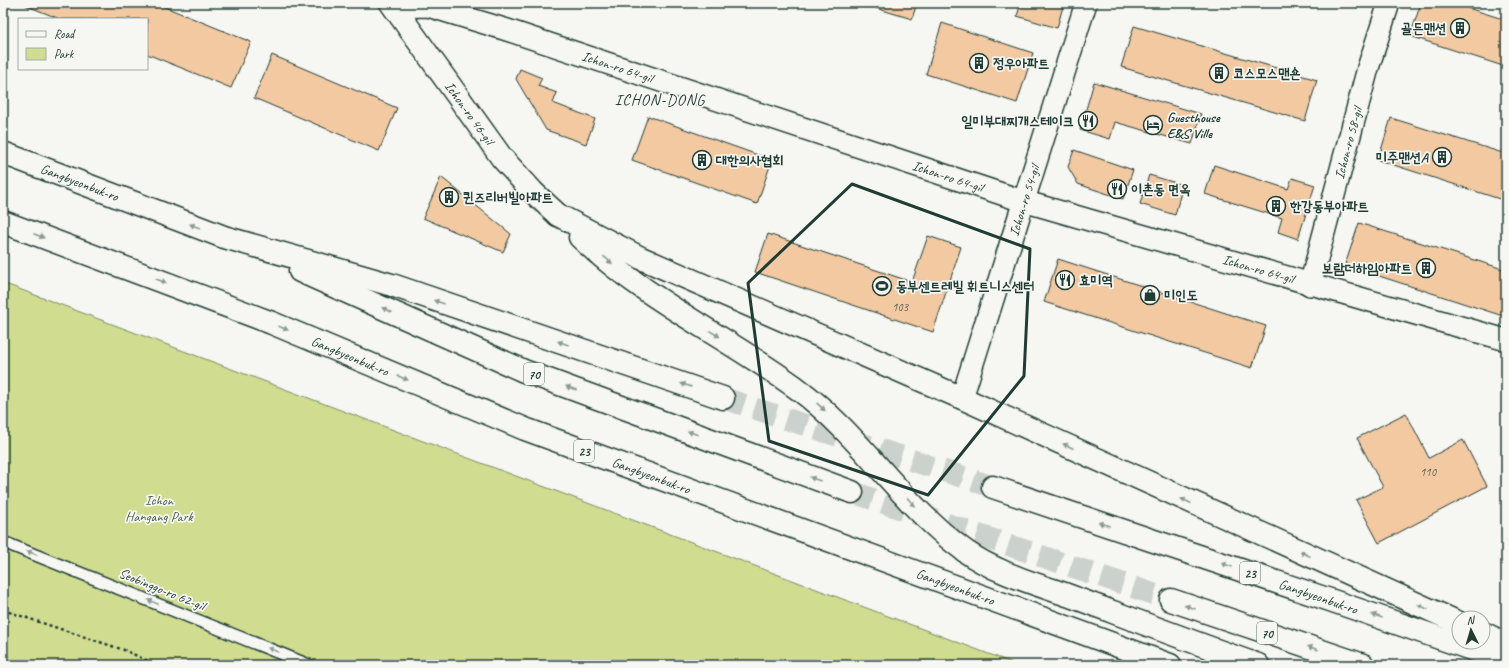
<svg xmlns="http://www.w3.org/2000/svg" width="1509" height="668" font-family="Caveat,'Poor Story',sans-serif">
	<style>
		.green { fill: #d0dc90; stroke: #788c62 }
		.building { fill: #f3c9a2; stroke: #1f3d34 }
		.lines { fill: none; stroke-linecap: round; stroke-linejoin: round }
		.trunk-tunnel { stroke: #cbd1cc; stroke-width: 22; stroke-dasharray: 22 11; stroke-linecap: butt }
		.service-casing { stroke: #1f3d34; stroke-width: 14 }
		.minor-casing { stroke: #1f3d34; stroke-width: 24 }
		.secondary-casing { stroke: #1f3d34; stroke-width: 25 }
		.trunk-casing { stroke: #1f3d34; stroke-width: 25 }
		.path { stroke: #1f3d34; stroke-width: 2.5; stroke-dasharray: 3 3; stroke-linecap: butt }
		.service { stroke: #f6f6f2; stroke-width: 11 }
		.minor { stroke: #f6f6f2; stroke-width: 21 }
		.secondary { stroke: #f6f6f2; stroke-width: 22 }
		.trunk { stroke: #f6f6f2; stroke-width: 22 }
		.oneway { fill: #8a9a93 }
		.marked { fill: none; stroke: #1f3d34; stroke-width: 3; stroke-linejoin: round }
		.labels { text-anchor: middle; stroke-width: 3.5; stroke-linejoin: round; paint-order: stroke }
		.number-label { font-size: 12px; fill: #546050 }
		.shield { fill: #f6f6f2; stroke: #60746d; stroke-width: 1 }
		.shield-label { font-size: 13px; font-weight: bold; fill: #1f3d34 }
		.poi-label { font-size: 14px; font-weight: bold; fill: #1f3d34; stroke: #f6f6f2; text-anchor: start }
		.street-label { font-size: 14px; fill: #1f3d34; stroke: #f6f6f2 }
		.park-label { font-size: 14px; fill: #425d46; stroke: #f6f6f2 }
		.quarter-label { font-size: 16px; letter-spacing: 1px; fill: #1f3d34; stroke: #f6f6f2 }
	</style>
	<rect width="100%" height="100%" fill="#f6f6f2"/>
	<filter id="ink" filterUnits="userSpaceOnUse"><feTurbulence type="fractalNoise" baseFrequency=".025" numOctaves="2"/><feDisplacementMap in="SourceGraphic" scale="8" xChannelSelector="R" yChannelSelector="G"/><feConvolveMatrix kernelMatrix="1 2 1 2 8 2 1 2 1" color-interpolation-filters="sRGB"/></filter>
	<g filter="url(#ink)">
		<!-- green -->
		<polygon class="green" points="3,283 1018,665 3,665"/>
		<!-- building -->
		<g class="building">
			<polygon points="26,3 155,3 251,42 231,88 147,54 147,19 60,19 25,5"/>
			<polygon points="859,3 917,3 912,19"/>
			<polygon points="1021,3 1064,3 1057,28 1017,16"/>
			<polygon points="1421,3 1452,3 1506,20 1506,67 1410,36"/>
			<polygon points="1490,3 1502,3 1501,6"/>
			<polygon points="942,23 1033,53 1017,103 926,74"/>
			<polygon points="1134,26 1317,80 1305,121 1121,67"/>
			<polygon points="272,55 397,108 379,151 254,98"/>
			<polygon points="520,69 542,78 538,86 557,93 553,103 595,119 586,144 546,130 516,79"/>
			<polygon points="1094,82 1201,114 1192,144 1115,122 1110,139 1080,130"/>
			<polygon points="648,116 772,160 757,204 632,160"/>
			<polygon points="1391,118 1506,154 1506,201 1378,160"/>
			<polygon points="1074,150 1133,170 1123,199 1078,184 1068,167"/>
			<polygon points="1214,165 1288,189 1292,178 1315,185 1298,239 1278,232 1282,218 1205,194"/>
			<polygon points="1149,175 1183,185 1175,215 1140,204"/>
			<polygon points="441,177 511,234 503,252 423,218"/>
			<polygon points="1359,223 1506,270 1506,317 1345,265"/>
			<polygon points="768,234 912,282 928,236 961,247 933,332 755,272"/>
			<polygon points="1058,259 1266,326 1252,368 1044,302"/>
			<polygon points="1406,413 1429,458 1463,440 1487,486 1379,543 1356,500 1383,487 1357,438"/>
		</g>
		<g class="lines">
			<!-- trunk-tunnel -->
			<g class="trunk-tunnel">
				<polyline points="723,398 993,487"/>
				<polyline points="852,492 1171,600"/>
			</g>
			<defs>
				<polyline id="service" points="3,542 309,665"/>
				<g id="minor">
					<path id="s1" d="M 394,7 L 428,6 L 504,29 L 1023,201 L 1506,340"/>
					<path id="s2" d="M 1310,285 L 1368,68 L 1389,3"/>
					<path id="s3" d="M 962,398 L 1086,3"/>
				</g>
				<g id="secondary">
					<path id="s4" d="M 391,3 L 502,158 L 533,192 L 558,215"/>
				</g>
				<g id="trunk">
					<path id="s5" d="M 3,153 L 224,237 L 392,285 L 723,398"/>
					<polyline points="558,215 641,258 962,398 1459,623"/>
					<path id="s6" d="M 3,222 L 272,323 L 525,429 L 1170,665"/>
					<path d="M 580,237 C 644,299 727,337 798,389 C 861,435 901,505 965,551 C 994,572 1036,584 1070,596 C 1132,619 1195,643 1258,665"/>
					<polyline points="300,271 524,371 852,492"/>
					<path id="s7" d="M 993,487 L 1330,600 L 1506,661"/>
					<polyline points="1171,600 1363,665"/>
					<polyline points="1483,633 1506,644"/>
				</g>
			</defs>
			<!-- service casing -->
			<use href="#service" class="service-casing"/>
			<!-- minor casing -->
			<use href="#minor" class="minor-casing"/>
			<!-- secondary casing -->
			<use href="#secondary" class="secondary-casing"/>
			<!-- trunk casing -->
			<use href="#trunk" class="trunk-casing"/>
			<!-- path -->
			<g class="path">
				<polyline points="3,610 124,650 157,665"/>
				<polyline points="3,660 15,665"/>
			</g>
			<!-- service -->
			<use href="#service" class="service"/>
			<!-- minor -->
			<use href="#minor" class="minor"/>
			<!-- secondary -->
			<use href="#secondary" class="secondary"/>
			<!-- trunk -->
			<use href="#trunk" class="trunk"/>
		</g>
		<!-- one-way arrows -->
		<defs><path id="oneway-solid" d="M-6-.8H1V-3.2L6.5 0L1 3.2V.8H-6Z"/></defs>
		<g class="oneway">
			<use href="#oneway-solid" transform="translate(195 226) rotate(-159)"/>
			<use href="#oneway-solid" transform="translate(39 236) rotate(21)"/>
			<use href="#oneway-solid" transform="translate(608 260) rotate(40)"/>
			<use href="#oneway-solid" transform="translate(161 281) rotate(21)"/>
			<use href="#oneway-solid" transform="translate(439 302) rotate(-161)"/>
			<use href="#oneway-solid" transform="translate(387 310) rotate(-156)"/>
			<use href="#oneway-solid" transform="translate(283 328) rotate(23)"/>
			<use href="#oneway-solid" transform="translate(715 334) rotate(31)"/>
			<use href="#oneway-solid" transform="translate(563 343) rotate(-161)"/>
			<use href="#oneway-solid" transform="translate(403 378) rotate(23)"/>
			<use href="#oneway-solid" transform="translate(686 385) rotate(-161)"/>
			<use href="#oneway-solid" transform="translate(571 388) rotate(-160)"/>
			<use href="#oneway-solid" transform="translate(821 407) rotate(43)"/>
			<use href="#oneway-solid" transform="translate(693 433) rotate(-160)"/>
			<use href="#oneway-solid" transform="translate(1068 446) rotate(-155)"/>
			<use href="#oneway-solid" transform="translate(815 479) rotate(-160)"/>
			<use href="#oneway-solid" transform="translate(1186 501) rotate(-155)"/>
			<use href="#oneway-solid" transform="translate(911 502) rotate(48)"/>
			<use href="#oneway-solid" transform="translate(1104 524) rotate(-161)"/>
			<use href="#oneway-solid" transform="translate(32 553) rotate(-158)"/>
			<use href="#oneway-solid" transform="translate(1305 554) rotate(-156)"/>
			<use href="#oneway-solid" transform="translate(1227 565) rotate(-161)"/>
			<use href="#oneway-solid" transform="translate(153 602) rotate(-158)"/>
			<use href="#oneway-solid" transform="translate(1190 607) rotate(-161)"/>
			<use href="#oneway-solid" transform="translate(1423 607) rotate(-156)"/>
			<use href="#oneway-solid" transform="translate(1377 616) rotate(-161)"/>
			<use href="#oneway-solid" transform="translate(1313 648) rotate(-161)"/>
			<use href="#oneway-solid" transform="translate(273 650) rotate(-158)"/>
		</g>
	</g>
	<!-- marked area -->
	<path class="marked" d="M 852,184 L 1030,249 L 1024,376 L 928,495 L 769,441 L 748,283 Z"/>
	<!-- icons -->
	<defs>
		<symbol id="building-ring" viewBox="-11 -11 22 22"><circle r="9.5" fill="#f6f6f2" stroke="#1f3d34" stroke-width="1.5"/><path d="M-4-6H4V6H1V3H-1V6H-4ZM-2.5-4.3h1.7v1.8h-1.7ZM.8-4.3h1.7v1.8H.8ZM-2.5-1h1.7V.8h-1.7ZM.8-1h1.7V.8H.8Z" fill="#1f3d34"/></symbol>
		<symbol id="restaurant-ring" viewBox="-11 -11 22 22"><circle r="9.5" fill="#f6f6f2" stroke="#1f3d34" stroke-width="1.5"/><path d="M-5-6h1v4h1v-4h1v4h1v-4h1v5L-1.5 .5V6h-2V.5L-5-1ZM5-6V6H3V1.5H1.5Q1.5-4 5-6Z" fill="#1f3d34"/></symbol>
		<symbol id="hotel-ring" viewBox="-11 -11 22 22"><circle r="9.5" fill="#f6f6f2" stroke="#1f3d34" stroke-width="1.5"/><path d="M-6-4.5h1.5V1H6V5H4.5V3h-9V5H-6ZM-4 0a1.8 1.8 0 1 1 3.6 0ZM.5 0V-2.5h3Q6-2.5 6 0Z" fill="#1f3d34"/></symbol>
		<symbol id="stadium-ring" viewBox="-11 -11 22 22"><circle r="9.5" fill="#f6f6f2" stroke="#1f3d34" stroke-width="1.5"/><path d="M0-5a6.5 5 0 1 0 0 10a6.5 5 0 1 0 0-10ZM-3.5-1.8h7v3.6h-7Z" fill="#1f3d34"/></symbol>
		<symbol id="shop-ring" viewBox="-11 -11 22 22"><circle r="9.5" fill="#f6f6f2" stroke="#1f3d34" stroke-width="1.5"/><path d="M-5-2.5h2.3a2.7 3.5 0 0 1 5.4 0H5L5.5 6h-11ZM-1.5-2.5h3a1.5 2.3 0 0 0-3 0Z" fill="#1f3d34"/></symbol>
	</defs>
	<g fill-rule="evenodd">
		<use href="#building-ring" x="1449" y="17" width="22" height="22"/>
		<use href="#building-ring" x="968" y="52" width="22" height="22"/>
		<use href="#building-ring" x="1208" y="62" width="22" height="22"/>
		<use href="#restaurant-ring" x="1077" y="110" width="22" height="22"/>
		<use href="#hotel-ring" x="1142" y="114" width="22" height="22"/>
		<use href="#building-ring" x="1431" y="146" width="22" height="22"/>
		<use href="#building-ring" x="691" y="149" width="22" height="22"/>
		<use href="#restaurant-ring" x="1106" y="178" width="22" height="22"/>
		<use href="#building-ring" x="438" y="186" width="22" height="22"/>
		<use href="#building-ring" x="1265" y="195" width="22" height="22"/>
		<use href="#building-ring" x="1415" y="257" width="22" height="22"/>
		<use href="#restaurant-ring" x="1054" y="269" width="22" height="22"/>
		<use href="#stadium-ring" x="871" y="275" width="22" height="22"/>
		<use href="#shop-ring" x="1139" y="284" width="22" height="22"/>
	</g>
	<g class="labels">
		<!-- number labels -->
		<g class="number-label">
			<text x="900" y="311">103</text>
			<text x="1428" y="476">110</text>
		</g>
		<!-- shield labels -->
		<g class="shield">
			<rect x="524" y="363" width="20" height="22" rx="3"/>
			<rect x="574" y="440" width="20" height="22" rx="3"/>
			<rect x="1240" y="562" width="20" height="22" rx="3"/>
			<rect x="1257" y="622" width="20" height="22" rx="3"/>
		</g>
		<g class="shield-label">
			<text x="534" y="379">70</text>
			<text x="584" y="456">23</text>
			<text x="1250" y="578">23</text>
			<text x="1267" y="638">70</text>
		</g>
		<!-- poi labels -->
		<g class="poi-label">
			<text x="1446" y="33" text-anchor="end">골든맨션</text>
			<text x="993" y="68">정우아파트</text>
			<text x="1233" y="78">코스모스맨숀</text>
			<text x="1167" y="122">Guesthouse<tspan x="1167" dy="16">E&amp;S Ville</tspan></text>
			<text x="1074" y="126" text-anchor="end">일미부대찌개스테이크</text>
			<text x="1428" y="162" text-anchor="end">미주맨션A</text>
			<text x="716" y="165">대한의사협회</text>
			<text x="1131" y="194">이촌동 면옥</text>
			<text x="463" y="202">퀸즈리버빌아파트</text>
			<text x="1290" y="211">한강동부아파트</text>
			<text x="1412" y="273" text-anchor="end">보람더하임아파트</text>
			<text x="1079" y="285">효미역</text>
			<text x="896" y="291">동부센트레빌 휘트니스센터</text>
			<text x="1164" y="300">미인도</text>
		</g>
		<!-- street labels -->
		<g class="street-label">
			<text dy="5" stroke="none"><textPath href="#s1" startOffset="233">Ichon-ro 64-gil</textPath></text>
			<text dy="5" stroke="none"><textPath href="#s4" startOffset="135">Ichon-ro 46-gil</textPath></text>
			<text dy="5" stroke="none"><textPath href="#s2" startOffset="147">Ichon-ro 58-gil</textPath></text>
			<text dy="5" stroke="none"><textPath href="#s1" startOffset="581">Ichon-ro 64-gil</textPath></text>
			<text dy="5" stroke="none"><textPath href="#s5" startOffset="82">Gangbyeonbuk-ro</textPath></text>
			<text dy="5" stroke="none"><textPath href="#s3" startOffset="207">Ichon-ro 54-gil</textPath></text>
			<text dy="5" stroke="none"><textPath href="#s1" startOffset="905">Ichon-ro 64-gil</textPath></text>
			<text dy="5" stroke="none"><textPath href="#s6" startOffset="372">Gangbyeonbuk-ro</textPath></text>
			<text dy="5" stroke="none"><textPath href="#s6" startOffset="696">Gangbyeonbuk-ro</textPath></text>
			<text dy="5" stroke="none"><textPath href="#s6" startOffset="1020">Gangbyeonbuk-ro</textPath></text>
			<text transform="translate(162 589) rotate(22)" y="5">Seobinggo-ro 62-gil</text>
			<text dy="5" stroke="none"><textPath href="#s7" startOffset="343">Gangbyeonbuk-ro</textPath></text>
		</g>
		<!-- park labels -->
		<g class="park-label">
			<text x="159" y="505">Ichon<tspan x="159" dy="16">Hangang Park</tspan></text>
		</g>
		<!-- quarter labels -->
		<g class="quarter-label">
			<text x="660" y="105">ICHON-DONG</text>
		</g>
	</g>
	<!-- margin -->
	<rect width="1509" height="668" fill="none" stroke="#f6f6f2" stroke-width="16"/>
	<rect x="8" y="8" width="1493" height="652" fill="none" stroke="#1f3d34" stroke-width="1.5" filter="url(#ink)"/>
	<!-- legend -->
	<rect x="18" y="18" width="130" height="52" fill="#f6f6f2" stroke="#a0aca6"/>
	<rect x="26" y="31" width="20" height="6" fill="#f6f6f2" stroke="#a0aca6"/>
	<text x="54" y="38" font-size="12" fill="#1f3d34">Road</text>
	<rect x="26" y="48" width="20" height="12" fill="#d0dc90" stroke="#a0aca6"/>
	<text x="54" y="58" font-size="12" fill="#1f3d34">Park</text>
	<!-- north arrow -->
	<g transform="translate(1471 630) rotate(355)"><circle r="19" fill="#f6f6f2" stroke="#a0aca6"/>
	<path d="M0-3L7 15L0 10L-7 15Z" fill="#1f3d34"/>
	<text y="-6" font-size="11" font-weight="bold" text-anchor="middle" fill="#1f3d34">N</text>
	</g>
</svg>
